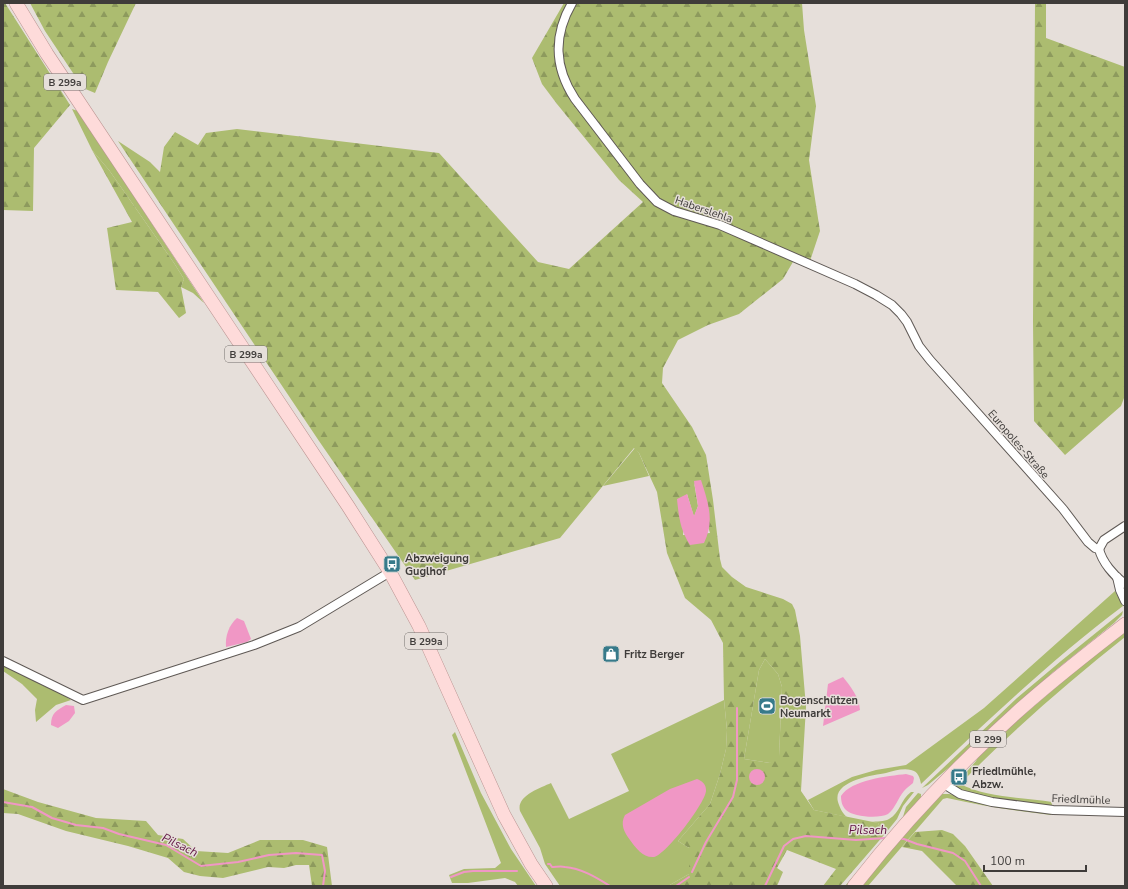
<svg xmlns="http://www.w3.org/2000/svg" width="1128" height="889" font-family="'Nunito Sans',sans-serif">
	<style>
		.grass { fill: #acbc70 }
		.forest { fill: url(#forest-firs); fill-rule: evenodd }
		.water { fill: #f097c5 }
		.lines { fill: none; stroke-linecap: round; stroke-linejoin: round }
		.stream { stroke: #f097c5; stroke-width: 2 }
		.street-casing { stroke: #5f5955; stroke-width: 10 }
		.primary-casing { stroke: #bb9492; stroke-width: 14 }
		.street { stroke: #fff; stroke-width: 8 }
		.primary { stroke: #fedbda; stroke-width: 13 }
		.labels { text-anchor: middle; stroke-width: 3; stroke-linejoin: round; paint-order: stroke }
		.shield { fill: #e6dfda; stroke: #716d6a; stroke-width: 1 }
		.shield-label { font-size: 10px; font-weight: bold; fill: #3f3c3a }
		.street-label { font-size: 11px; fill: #3f3c3a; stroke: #e6dfda }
		.poi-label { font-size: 11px; font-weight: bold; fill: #3f3c3a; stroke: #e6dfda; text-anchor: start }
		.water-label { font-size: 12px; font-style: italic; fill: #611443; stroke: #e6dfda }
	</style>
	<defs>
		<pattern id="forest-firs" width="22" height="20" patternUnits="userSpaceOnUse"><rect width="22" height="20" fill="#acbc70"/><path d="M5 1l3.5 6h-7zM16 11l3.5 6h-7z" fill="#8d9a5d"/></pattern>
	</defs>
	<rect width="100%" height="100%" fill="#e6dfda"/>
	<!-- grass -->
	<g class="grass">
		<polygon points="72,109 78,111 204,303 193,293 181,287 184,279 174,263 109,170 92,150"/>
		<polygon points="635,448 639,453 649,476 603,486"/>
		<path d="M 1115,591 L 1123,606 C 1051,660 986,722 921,784 C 920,778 918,771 911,770 C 903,768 893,771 886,773 C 873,775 832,781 838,802 C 840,808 842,813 847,817 L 814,810 L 808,800 L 852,777 L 876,770 L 906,765 L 984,708 Z"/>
		<polygon points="1123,611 1122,615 1114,623 1052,673 963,756 928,785 922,788 1017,698 1061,661"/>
		<path d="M 1125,631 L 1125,637 C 1067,683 1012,731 960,784 C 985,797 1025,798 1052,802 L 1052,806 L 1000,800 L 964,793 L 954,786 L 976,761 L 981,752 L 999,736 L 1088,660 Z"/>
		<polygon points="765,659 778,674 782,687 779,756 770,763 744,759 759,670"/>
		<polygon points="3,664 54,689 71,700 56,705 36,722 35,710 37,699 22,684 3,671"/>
		<path d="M 724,700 L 727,730 L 726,749 L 720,774 L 710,804 L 678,841 L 689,848 L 689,874 L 668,886 L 560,886 L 545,864 L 540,848 L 520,811 C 516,796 540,788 551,783 L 569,819 L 629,791 L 611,754 Z"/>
		<polygon points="455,732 481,793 511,849 536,886 518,886 515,882 505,878 468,883 452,883 449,875 464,869 495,868 501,863 452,735"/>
		<path d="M 911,792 L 914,792 L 903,806 L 897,819 L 884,835 L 878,823 L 871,822 C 877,821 884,822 889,819 C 900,813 901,799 911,792 Z"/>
		<polygon points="918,793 921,794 921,799 848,886 845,886 902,820 906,807"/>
		<path d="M 942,794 L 949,794 L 1051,812 L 1051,815 C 1016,811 982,806 947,798 L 943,799 L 868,886 L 860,886 L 881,860 Z"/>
	</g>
	<!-- forest -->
	<g class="forest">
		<polygon points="3,3 5,3 70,105 34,148 33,211 3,210"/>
		<polygon points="30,3 136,3 108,62 95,93 83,88 45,31"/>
		<path d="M 564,3 L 802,3 L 804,30 L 816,106 L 809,160 L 820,231 L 810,261 L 797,255 L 783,279 L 739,314 L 708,325 L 678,340 L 663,368 L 662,383 L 692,427 L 706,455 L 713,500 L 720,559 L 722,567 L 732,577 L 746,587 L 783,599 L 792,604 L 795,610 L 800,636 L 806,707 L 801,791 L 814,810 L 878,823 L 884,835 L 840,886 L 823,886 L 836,869 L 787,850 L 777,868 L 783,872 L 777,886 L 668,886 L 689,874 L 689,848 L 678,841 L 710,804 L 720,774 L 726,749 L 727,730 L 724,700 L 723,643 L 711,620 L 685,598 L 667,553 L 657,492 L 639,453 L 634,448 L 560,538 L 415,580 L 319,441 L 118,141 L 150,162 L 160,172 L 164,147 L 175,132 L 198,145 L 206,133 L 237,129 L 439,153 L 538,262 L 569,269 L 643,202 L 619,180 L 557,104 L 542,84 L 532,58 ZM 694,482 L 710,533 L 683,535 L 687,494 L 694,517 L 698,506 ZM 765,659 L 778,674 L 782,687 L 779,756 L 772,755 L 770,763 L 744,759 L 759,670 Z"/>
		<polygon points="1035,3 1046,3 1046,38 1125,67 1124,398 1121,406 1065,455 1034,421 1033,321"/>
		<polygon points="92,150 109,170 174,263 184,279 181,287 186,313 179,318 158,292 116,290 107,228 132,222"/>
		<polygon points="3,789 38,802 96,818 146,821 158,835 183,839 196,851 228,853 260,840 303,840 327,847 332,886 312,886 309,865 296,865 284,868 268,867 223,878 200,876 184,872 168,858 128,846 66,831 18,814 3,813"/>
		<polygon points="942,830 953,834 965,846 993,886 957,886 922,851 902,847 915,832"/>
	</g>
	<!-- water -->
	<g class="water">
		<path d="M 701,480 C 708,502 715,521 704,543 L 690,545 C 680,529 679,518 677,499 L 687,494 L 694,516 L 698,506 L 694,481 Z"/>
		<path d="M 237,618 L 244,621 L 251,639 L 247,642 L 226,647 C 225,636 229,625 237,618 Z"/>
		<path d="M 843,677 C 851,687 859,697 860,710 L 823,726 L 828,684 Z"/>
		<path d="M 66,705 L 74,706 L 75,713 L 69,721 L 58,728 L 51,725 C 51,713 56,711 66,705 Z"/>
		<circle cx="757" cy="777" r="8"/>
		<path d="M 906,774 L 913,776 L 914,778 L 913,783 C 910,786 906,788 904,791 C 898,798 895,809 888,814 C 879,819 853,817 846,810 C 842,806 841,801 841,796 C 851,780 888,776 906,774 Z"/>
		<path d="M 697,779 C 702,781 706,784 706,790 C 707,801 666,855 654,857 C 643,858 636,848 630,840 C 624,832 620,824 625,815 L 670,789 Z"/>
	</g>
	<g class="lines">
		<!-- stream -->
		<g class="stream">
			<polyline points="3,802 32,807 52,818 76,825 103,828 119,834 166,845 201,866 238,862 269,855 296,853 322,855 325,871 323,886"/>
			<polyline points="900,839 904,839 917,844 953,853 965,861 981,886"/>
			<path d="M 548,864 L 550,864 L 552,867 C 556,867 561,866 565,867 C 581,868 597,878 610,886"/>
			<polyline points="692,872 706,842 733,797 737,780 737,708"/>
			<polyline points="451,877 464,872 473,871 517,871"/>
			<polyline points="676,886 689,877"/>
			<polyline points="765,886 784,846 793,839 806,836 856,840 886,838"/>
		</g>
		<defs>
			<g id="street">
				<path d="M 572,3 C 553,36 554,67 575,99 L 640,184 L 657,202 L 674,211 L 720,225 L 855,284 L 876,295 L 892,305 L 901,314 L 907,322 L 919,346 L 930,360 L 1063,509 L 1088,542 L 1095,548 L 1099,549"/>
				<path d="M 1099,549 C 1102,562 1114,576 1125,584"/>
				<polyline points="1099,549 1104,540 1125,526"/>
				<polyline points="1117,577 1120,590 1125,601"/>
				<polyline points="3,661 83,700 254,645 299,627 390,572"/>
				<polyline points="944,784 960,794 992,802 1053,810 1125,812"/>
			</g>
			<g id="primary">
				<polyline points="16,3 47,54 348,506 390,572 419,626 504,815 531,864 546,886"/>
				<path d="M 854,886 C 901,826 958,765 1015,714 C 1050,682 1088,653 1125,624"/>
			</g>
		</defs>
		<!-- street casing -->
		<use href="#street" class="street-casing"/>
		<!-- primary casing -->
		<use href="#primary" class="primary-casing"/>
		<!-- street -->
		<use href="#street" class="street"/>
		<!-- primary -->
		<use href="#primary" class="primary"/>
	</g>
	<!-- icons -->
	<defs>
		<symbol id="bus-square" viewBox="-11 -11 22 22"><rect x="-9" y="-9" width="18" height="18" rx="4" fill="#377a8a" stroke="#e6dfda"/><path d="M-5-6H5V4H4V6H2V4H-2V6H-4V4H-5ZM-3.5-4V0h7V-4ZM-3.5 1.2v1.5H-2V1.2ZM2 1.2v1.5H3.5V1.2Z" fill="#fff"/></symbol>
		<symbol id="shop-square" viewBox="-11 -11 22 22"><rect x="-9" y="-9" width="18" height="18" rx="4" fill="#377a8a" stroke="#e6dfda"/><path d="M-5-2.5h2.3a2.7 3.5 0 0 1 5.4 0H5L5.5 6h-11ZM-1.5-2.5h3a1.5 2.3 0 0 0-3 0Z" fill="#fff"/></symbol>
		<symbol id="stadium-square" viewBox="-11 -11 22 22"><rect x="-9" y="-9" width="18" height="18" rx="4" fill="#377a8a" stroke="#e6dfda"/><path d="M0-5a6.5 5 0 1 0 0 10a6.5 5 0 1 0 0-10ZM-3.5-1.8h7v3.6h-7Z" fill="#fff"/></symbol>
	</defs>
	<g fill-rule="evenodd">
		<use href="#bus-square" x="382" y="554" width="20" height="20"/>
		<use href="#shop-square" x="601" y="644" width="20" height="20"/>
		<use href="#stadium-square" x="757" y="696" width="20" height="20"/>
		<use href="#bus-square" x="949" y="767" width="20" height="20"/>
	</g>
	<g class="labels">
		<!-- shield labels -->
		<g class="shield">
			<rect x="44" y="74" width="42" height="16" rx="3"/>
			<rect x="225" y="346" width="42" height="16" rx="3"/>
			<rect x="405" y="633" width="42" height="16" rx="3"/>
			<rect x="970" y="731" width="36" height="16" rx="3"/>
		</g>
		<g class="shield-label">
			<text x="65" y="86">B 299a</text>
			<text x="246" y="358">B 299a</text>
			<text x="426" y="645">B 299a</text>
			<text x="988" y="743">B 299</text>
		</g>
		<!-- street labels -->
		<g class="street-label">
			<text transform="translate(704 209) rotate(19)" y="4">Haberslehla</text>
			<text transform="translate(1019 444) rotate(49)" y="4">Europoles-Straße</text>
			<text transform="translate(1081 799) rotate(2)" y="4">Friedlmühle</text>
		</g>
		<!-- poi labels -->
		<g class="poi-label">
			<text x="405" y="562">Abzweigung<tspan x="405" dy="13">Guglhof</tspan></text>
			<text x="624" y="658">Fritz Berger</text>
			<text x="780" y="704">Bogenschützen<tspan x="780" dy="13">Neumarkt</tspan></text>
			<text x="972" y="775">Friedlmühle,<tspan x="972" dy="13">Abzw.</tspan></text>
		</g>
		<!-- water labels -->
		<g class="water-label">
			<text x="868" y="834">Pilsach</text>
			<text transform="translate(180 845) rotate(26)" y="4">Pilsach</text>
		</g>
	</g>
	<!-- border -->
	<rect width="1128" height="889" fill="none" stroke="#3f3c3a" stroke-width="8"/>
	<!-- scale -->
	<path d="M984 865v6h102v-6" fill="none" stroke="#3f3c3a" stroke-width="2"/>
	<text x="990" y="865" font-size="12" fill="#3f3c3a" stroke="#e6dfda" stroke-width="3" paint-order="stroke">100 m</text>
</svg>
